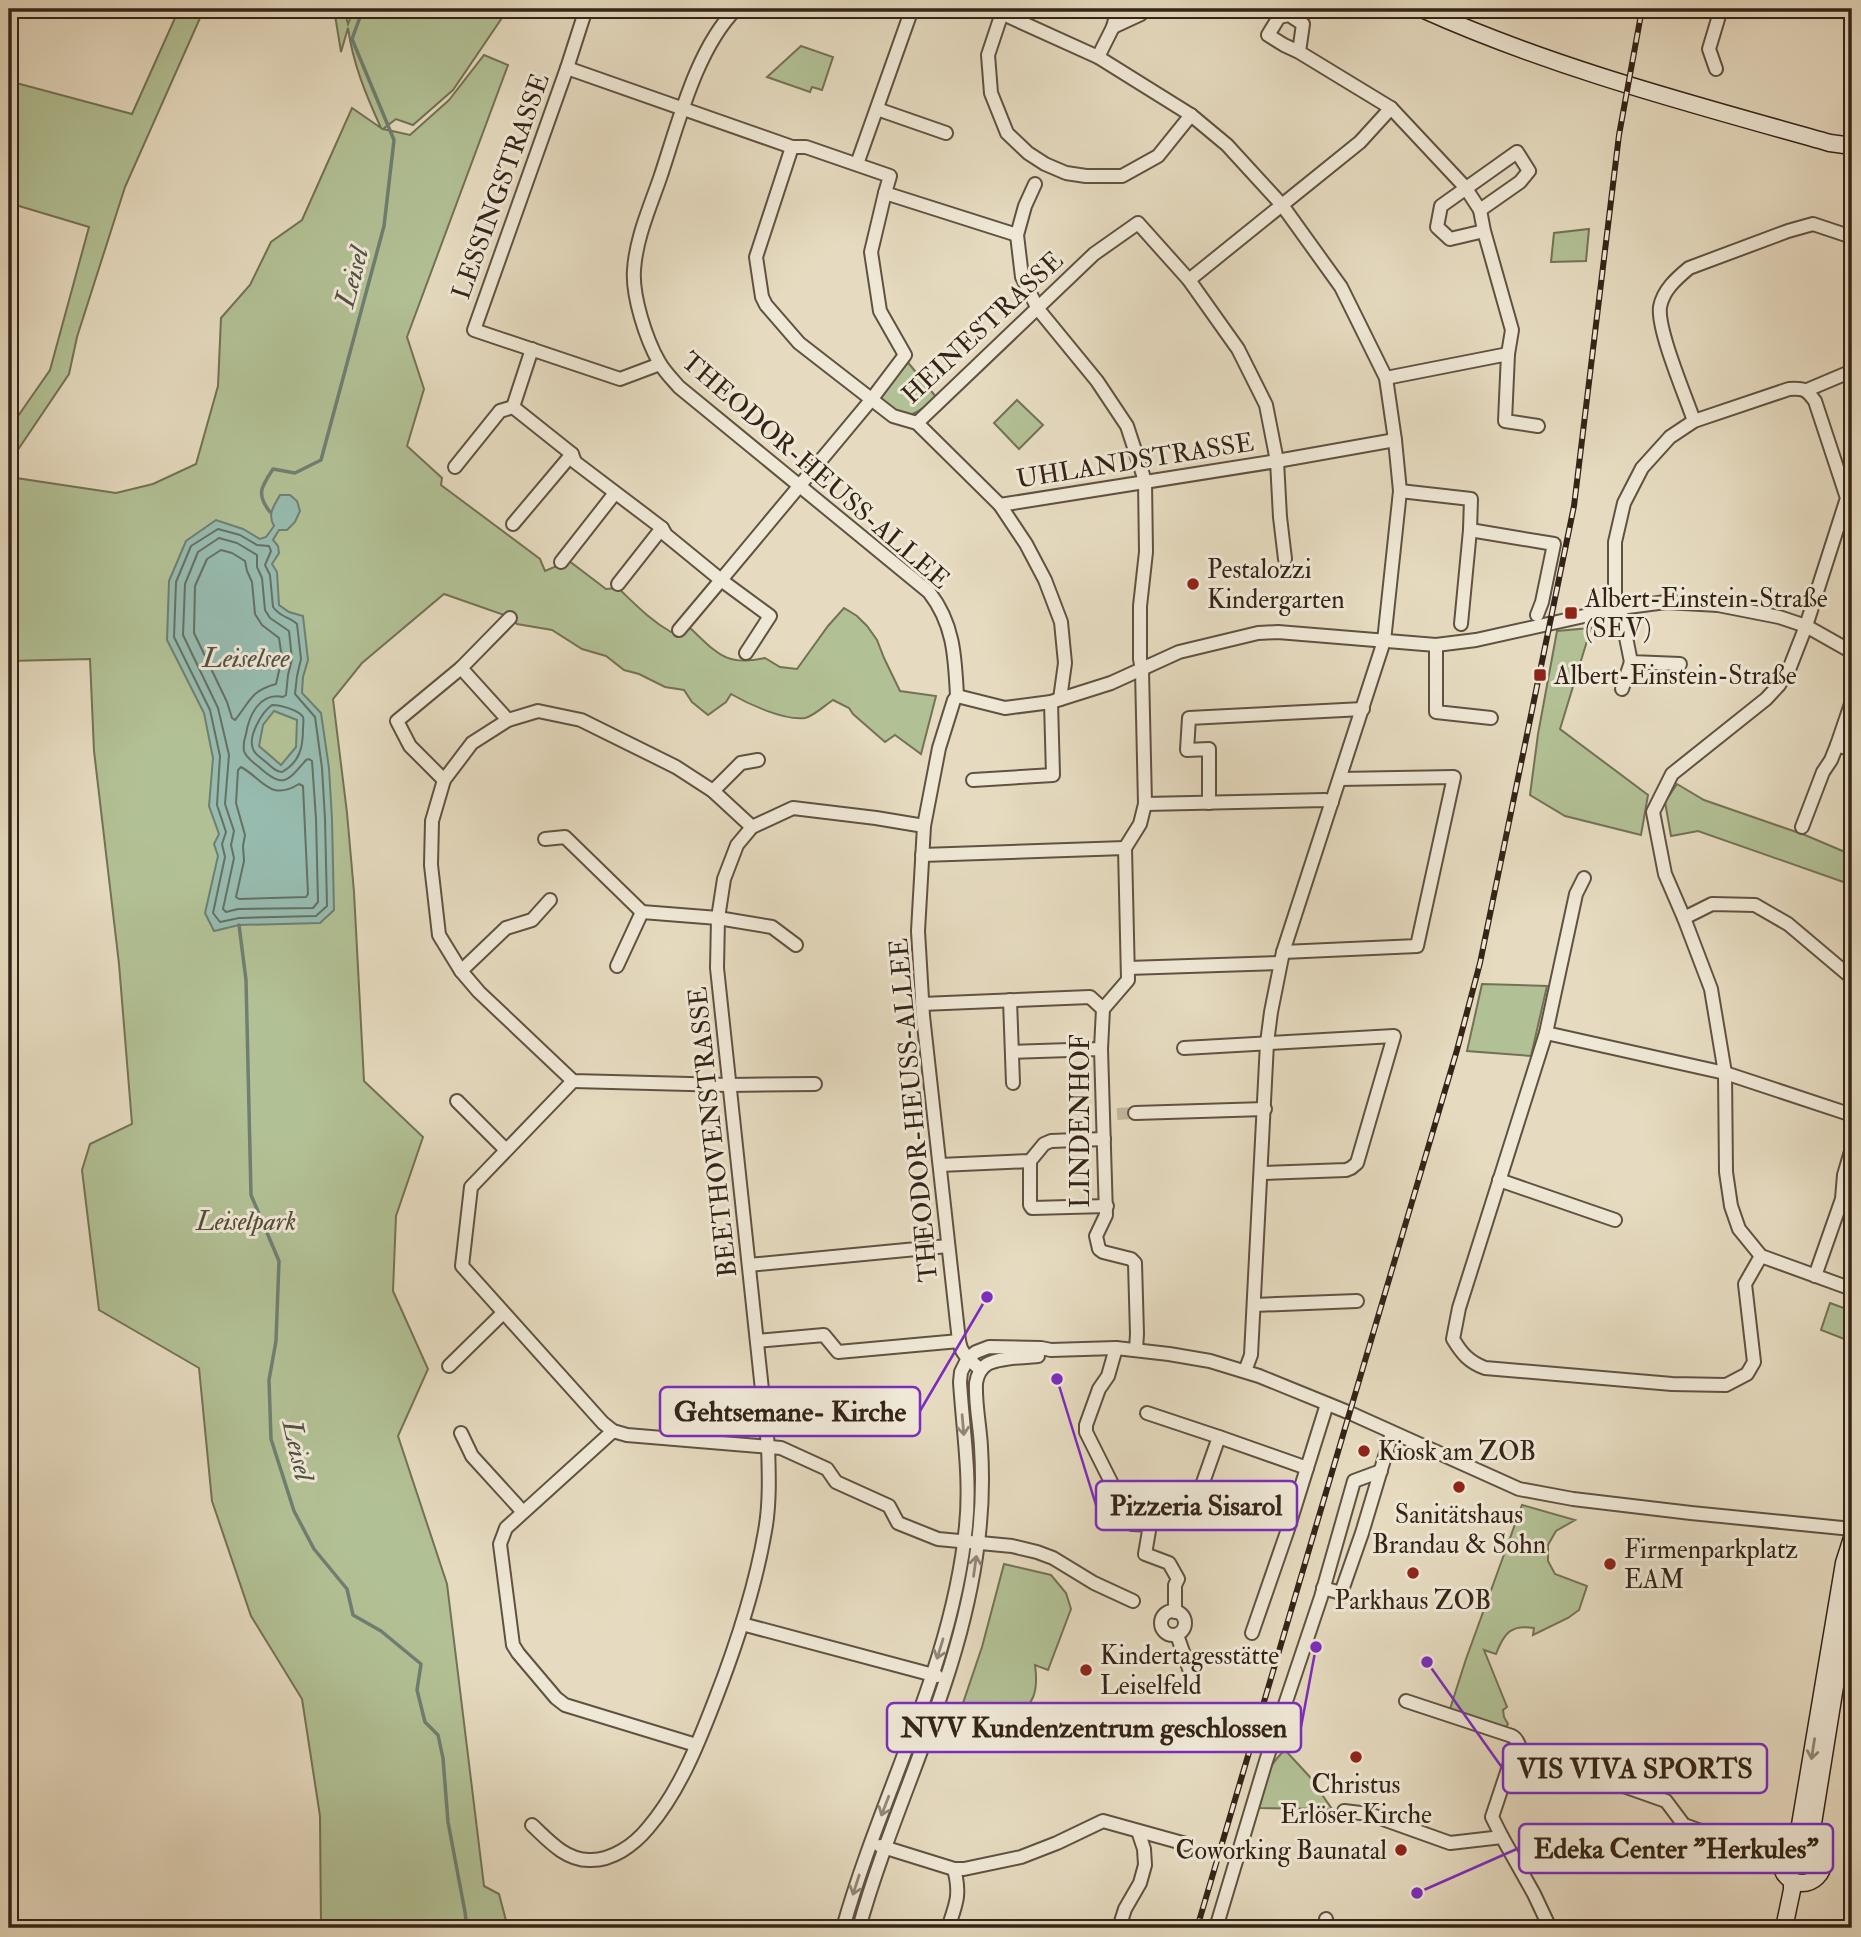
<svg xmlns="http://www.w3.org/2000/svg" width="1861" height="1937" font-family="'IM FELL Double Pica',serif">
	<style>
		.green { fill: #b2c195; stroke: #737256; stroke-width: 2 }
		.water { fill: #97bbaf; stroke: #6f7f72; stroke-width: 2; fill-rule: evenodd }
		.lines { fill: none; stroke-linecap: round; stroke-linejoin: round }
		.shore { stroke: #667063; stroke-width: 2 }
		.stream { stroke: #6f7f72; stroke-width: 3.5 }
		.street-tunnel { stroke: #c2b69e; stroke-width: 12; stroke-dasharray: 12 6; stroke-linecap: butt }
		.street-casing { stroke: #605241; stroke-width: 16 }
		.secondary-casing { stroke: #342417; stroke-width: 19 }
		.street { stroke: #efe8d6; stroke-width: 12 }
		.secondary { stroke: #efe8d6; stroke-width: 16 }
		.rail-casing { stroke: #342417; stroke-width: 6 }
		.rail { stroke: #efe8d6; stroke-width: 3.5; stroke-dasharray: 10; stroke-linecap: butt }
		.oneway { stroke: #928676 }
		.poi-dot { fill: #8f2418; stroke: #efe8d6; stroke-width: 2.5 }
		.labels { text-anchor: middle; stroke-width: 6; stroke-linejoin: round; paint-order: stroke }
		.street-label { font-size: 26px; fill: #342417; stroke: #efe8d6 }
		.poi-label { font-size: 26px; fill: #342417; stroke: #efe8d6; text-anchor: start }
		.park-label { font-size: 26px; font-style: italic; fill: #544b36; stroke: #efe8d6 }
		.water-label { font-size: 28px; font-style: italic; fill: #525145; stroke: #efe8d6 }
		.leader { fill: none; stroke: #7b2cbf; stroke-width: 2.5 }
		.callout-dot { fill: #7b2cbf; stroke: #efe8d6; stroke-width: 2.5 }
		.callout { fill: #efe8d6; stroke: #7b2cbf; stroke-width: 2.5 }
		.callout-label { font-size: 28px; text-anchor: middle; font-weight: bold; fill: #342417 }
	</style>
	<rect width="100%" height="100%" fill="#e6dbc0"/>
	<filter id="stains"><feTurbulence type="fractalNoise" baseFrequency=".00286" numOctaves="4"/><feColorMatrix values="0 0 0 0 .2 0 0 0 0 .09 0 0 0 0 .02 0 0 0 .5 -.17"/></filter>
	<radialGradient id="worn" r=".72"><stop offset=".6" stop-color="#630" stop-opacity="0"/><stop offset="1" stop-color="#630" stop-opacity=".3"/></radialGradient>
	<!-- green -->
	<g class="green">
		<polygon points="179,9 204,9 125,187 77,337 69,374 9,463 9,429 50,370 89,227 9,203 9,81 132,114"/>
		<path d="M 334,9 L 344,9 L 348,24 L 354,9 L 508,9 L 453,90 L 413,125 L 396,119 L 383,129 L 410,135 L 449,100 L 484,55 L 508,65 L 407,337 L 424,389 L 407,446 L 442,478 L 441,485 L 540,559 L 545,571 L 569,561 L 606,589 L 618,588 C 635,604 650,620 671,632 L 689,627 C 717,653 725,667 765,658 L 780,667 L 797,669 L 828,626 L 844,608 L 857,616 L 867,626 L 877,640 L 884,658 L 900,691 L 936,696 L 921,754 L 895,735 L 885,742 L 853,714 L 849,708 L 833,700 C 825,705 814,716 805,718 C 785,721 748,704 731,694 L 726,702 L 708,715 L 692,702 L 684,690 L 665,687 L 639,674 L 624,670 L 606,656 L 582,649 L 552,630 L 517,624 L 510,617 L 444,594 L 362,663 L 333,699 L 347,813 L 354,892 L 364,1081 L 423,1137 L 396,1216 L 393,1291 L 428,1369 L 398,1436 L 447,1584 L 484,1886 L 499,1894 L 508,1928 L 321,1928 L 320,1816 L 302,1699 L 251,1616 L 212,1501 L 199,1368 L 99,1310 L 82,1170 L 90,1144 L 132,1124 L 119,964 L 94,751 L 90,659 L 9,661 L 9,477 L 116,493 L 153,484 L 196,464 L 218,386 L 221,318 L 250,285 L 271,242 L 302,220 L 352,108 L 381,128 C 366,95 353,64 348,28 L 341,52 Z"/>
		<polygon points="801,46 833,57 822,90 812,87 810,92 767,77"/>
		<polygon points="1589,229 1586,261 1551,262 1554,233"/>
		<path d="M 906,360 L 936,397 C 912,419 902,423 879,398 Z"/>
		<polygon points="1017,400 1043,425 1019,449 994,423"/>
		<polygon points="1591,628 1560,729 1648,795 1641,835 1565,816 1530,795 1538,734 1557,631"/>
		<polygon points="1677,784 1704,800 1805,835 1852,855 1852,885 1698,831 1671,836 1665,802"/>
		<polygon points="1482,984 1547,986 1531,1056 1467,1051"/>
		<polygon points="1830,1303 1852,1311 1852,1342 1821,1330"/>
		<path d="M 1522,1505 L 1575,1520 L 1556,1531 L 1548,1545 L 1548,1561 L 1555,1574 L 1587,1586 L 1579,1610 L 1568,1618 L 1533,1635 L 1534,1628 C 1511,1624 1504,1633 1496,1654 L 1484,1650 L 1507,1707 L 1503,1710 L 1504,1717 L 1508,1724 L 1503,1731 L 1450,1709 L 1466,1659 Z"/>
		<path d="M 1004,1564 L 1051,1575 L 1066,1593 L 1071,1609 L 1048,1670 L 1035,1665 C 1039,1694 1033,1702 1014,1723 L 995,1722 L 961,1709 L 982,1647 Z"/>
		<path d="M 1285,1750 L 1309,1776 L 1332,1809 L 1259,1808 C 1263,1784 1266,1767 1285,1750 Z"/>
	</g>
	<!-- water -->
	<path class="water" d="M 280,495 L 290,495 L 297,501 L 300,511 L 295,522 L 287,530 L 279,530 L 273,540 L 278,546 L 279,553 L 272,564 L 277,572 L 279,605 L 289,612 L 303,616 L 308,660 L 303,677 L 302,693 L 321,713 L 329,768 L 332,819 L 334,910 L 320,923 L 239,925 L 214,931 L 205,913 L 218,856 L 214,844 L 219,834 L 209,806 L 213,758 L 204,713 L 167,640 L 169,581 L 186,541 L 216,520 L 243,529 L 260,539 L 266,537 L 274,526 C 267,514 274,506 280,495 ZM 274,711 L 297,720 L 296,747 L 281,765 L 259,746 L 263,725 Z"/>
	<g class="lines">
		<!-- shore -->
		<g class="shore">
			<path d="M 218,529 L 240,535 L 257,545 L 269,546 L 271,551 L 265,565 L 270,575 L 273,607 C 281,618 290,617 297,624 L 301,659 L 297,676 L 295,694 L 315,717 L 322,768 L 325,819 L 327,906 L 316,916 L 239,918 L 220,922 L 213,913 L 225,857 L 222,844 L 226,832 L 217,805 L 220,756 L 210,710 L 174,637 L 176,582 L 191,546 Z"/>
			<path d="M 219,538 L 237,543 L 257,555 L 257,567 L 262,578 L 265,610 L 270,618 L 289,631 L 292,659 L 288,675 L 286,695 L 283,697 C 260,692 249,715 246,734 C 244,740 243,745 244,751 C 246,758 253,762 259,767 C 283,789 287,782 306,760 L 309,759 L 312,761 L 316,819 L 318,902 L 313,908 L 238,909 L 226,912 L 223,909 L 234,858 L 231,845 L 234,831 L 225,804 L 229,755 L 218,708 L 183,635 L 185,584 L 198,552 Z"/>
			<path d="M 221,550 L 232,553 L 245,561 L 247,571 L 252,582 L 255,614 L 262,625 L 279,638 L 282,658 L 276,684 C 250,691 250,702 235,720 L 232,718 L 227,702 L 194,633 L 195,586 L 207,559 Z"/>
			<path d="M 272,705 C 280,705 299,710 303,717 C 304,720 303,726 303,729 C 303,747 300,762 282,772 C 275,771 273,768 267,763 C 264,760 257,756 254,751 C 246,738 262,712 272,705 Z"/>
			<path d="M 241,767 C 263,779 270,802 299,784 L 303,786 L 308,894 L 306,897 L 239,899 L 236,897 L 244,861 L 243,846 L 245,835 L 236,803 L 238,770 Z"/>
		</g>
		<!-- stream -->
		<g class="stream">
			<path d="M 270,512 C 256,494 261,487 273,469 L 295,473 L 321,460 L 384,226 L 394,140 L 352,39 L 363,9"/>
			<polyline points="239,925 246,980 251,1195 279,1261 276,1341 269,1380 271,1439 294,1511 314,1549 347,1589 353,1615 381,1631 421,1664 417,1690 425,1722 438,1735 443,1758 448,1822 465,1912 467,1928"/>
		</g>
		<!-- street-tunnel -->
		<polyline class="street-tunnel" points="1117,1114 1135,1113"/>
		<defs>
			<g id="street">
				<path d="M 736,9 C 696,49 678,125 660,178 C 650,207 636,238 634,270 C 632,296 646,339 659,362 C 664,371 672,379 679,387 L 929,592 C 954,624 955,657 957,696 L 954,700 L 939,748 L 924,826 L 918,931 L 923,1016 L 959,1341 C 961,1355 971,1361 981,1370"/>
				<polyline points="992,9 1098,57 1191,115 1227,145 1282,205 1341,287 1386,378 1395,440 1400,491 1384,641 1283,952 1271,1012 1267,1043 1251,1355 1245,1371"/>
				<polyline points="1002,13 988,55 991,93 1007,133 1028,153 1045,164 1066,173 1086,176 1122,176 1158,156 1191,115"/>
				<polyline points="1113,27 1141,14 1144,9"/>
				<polyline points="1299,52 1284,45 1268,35 1279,17 1289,15 1303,24 1299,52 1391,108 1465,187 1480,210"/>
				<polyline points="1098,57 1113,27 1118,9"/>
				<polyline points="567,68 586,9"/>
				<polyline points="1716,69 1709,49 1721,9"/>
				<polyline points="877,109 946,133"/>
				<polyline points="792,147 756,257 762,297 766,305 799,343 893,416 917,423 1000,505 1026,544 1045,580 1061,622 1065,663 1060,699"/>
				<polyline points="857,164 912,9"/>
				<polyline points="1035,184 1025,206 1017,235 1022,277 1038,309 1097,381 1127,426 1145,481 1146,552 1140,606 1140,659 1142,670 1145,804 1140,824 1125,848 1128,980 1103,1009 1101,1049 1106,1215 1096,1236 1099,1249 1103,1252 1131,1259 1135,1263 1137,1334 1136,1349"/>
				<polyline points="1484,231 1450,239 1437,227 1441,206 1517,152 1529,171 1520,182 1480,210 1484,231 1512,330 1508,354"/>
				<polyline points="1189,280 1238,349 1266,405 1277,461 1280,517 1285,559"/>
				<polyline points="532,349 513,407 572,454 575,462 662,528 666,535 721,580 871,400 905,355 880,311 871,252 885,193"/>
				<polyline points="660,364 620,379 474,330 567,68 792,147 806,147 890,176 885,193 1017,235"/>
				<polyline points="1386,378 1508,354 1505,421 1538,426"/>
				<polyline points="1807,390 1852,371"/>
				<path d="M 1694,421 C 1686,397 1657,330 1660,307 C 1663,290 1677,278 1689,268 L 1788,231 L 1813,224 L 1852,237"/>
				<polyline points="917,423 1094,254 1138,223 1189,280 1360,142 1391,108"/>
				<polyline points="455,467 500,411 513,407"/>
				<polyline points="1400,491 1471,499 1470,530 1461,624"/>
				<polyline points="1000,505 1277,461 1395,440"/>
				<polyline points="513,524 572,454"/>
				<polyline points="1470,530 1554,544 1542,602 1537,615"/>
				<polyline points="561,562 615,493"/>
				<polyline points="618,584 662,528"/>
				<polyline points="1620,608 1631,662 1680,664"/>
				<path d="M 1615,609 L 1615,542 L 1624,503 L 1642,468 L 1670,437 L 1694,421 L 1789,389 C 1804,388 1806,389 1815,401 L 1847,498 L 1806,626 L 1790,667 L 1779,685 L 1766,699 L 1672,774 L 1653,812 L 1665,874 L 1684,918 L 1711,989 L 1725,1073 L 1726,1172 L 1731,1206 L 1739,1229 L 1761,1256 L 1852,1289"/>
				<polyline points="679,630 721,580 770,616 746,653"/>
				<polyline points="1436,645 1436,712 1491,718"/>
				<polyline points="461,668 510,618"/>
				<polyline points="1622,689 1631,662"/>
				<polyline points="957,696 1005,708 1051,702 1111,683 1179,652 1258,633 1278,632 1436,645 1476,640 1620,608 1666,602 1718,605 1779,617 1806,626 1852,652"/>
				<polyline points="1852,701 1837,745 1852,750"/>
				<polyline points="444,780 410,746 397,721 461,668 508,720"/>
				<polyline points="973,780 1053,775 1051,702"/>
				<polyline points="713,791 741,763 758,760"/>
				<polyline points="1209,803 1209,749 1187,750 1189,718 1363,709"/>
				<polyline points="1145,804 1325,800 1332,802"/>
				<polyline points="752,827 713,791 676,767 581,720 538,711 508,720 472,743 444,780 432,821 431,865 439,935 461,971 479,992 573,1081 728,1085 815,1084"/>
				<polyline points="1802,827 1823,772 1831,760 1837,745"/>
				<polyline points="545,839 565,837 642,912 718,918 772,927 796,945"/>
				<polyline points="922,855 1125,848"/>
				<path d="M 1584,878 L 1576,894 L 1546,1033 L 1459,1308 L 1453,1339 C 1462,1354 1469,1362 1485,1368 L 1672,1384 L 1726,1385 L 1747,1374 L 1754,1362 L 1745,1284 L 1761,1256"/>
				<polyline points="1684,918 1712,904 1755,905 1788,924 1852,978"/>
				<polyline points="1283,952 1417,946 1454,777 1340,779"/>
				<polyline points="617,966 642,912"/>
				<polyline points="1128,968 1280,963"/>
				<polyline points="461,971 506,928 532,920 550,900"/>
				<polyline points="1010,1000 1013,1083"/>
				<polyline points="922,1004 1090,997 1103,1009"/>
				<polyline points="1546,1033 1725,1073 1852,1115"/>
				<polyline points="1184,1048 1394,1036 1357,1163 1351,1168 1346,1170 1262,1173"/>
				<polyline points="1012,1052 1101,1049"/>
				<polyline points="573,1081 471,1187 462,1266 603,1423 613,1431 627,1435 781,1448 827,1469 836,1482 889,1506 898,1523 938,1539 1012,1546 1037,1552 1053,1558 1094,1583 1133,1601"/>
				<polyline points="457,1101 506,1150"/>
				<polyline points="1135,1113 1265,1109"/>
				<polyline points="1030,1161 1030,1205 1032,1208 1107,1206"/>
				<polyline points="940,1165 1030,1161 1044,1144 1051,1141 1104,1139"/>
				<polyline points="1499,1180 1615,1220"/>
				<polyline points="749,1265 948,1246"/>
				<polyline points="1815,1276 1842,1199 1844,1175 1852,1148"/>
				<polyline points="1254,1305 1357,1301"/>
				<polyline points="757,1341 824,1335 838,1352 959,1341"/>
				<polyline points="1116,1348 1108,1376 1099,1389 1086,1425 1086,1432 1132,1524 1150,1525 1145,1554 1169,1563 1178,1579 1175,1585 1175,1612"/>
				<polyline points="449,1366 503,1313"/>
				<polyline points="1147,1413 1219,1437 1200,1491 1202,1501"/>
				<polyline points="613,1431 506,1528 500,1544 513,1645 518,1653 556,1698 565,1705 696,1745"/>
				<polyline points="461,1433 472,1456 523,1512"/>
				<polyline points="1219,1437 1307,1468"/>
				<polyline points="1150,1525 1202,1501 1209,1499 1289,1524"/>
				<polyline points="1323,1588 1341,1593 1362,1533 1392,1433"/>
				<circle cx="1173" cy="1623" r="12"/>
				<polyline points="742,1624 937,1676"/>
				<polyline points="1252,1633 1287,1532 1327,1404"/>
				<polyline points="1177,1635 1192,1677"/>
				<path d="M 1406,1701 L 1512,1736 C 1519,1739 1518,1747 1523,1752 C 1531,1754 1538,1753 1546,1754 C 1562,1755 1570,1763 1581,1771 L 1666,1801 L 1684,1825 L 1729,1841 L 1737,1851 L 1747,1848 L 1782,1856"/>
				<polyline points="1344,1811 1369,1814 1450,1843 1502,1837 1534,1894 1550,1928"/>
				<path d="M 532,1825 C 548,1840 565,1860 589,1860 C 612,1861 634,1845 648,1828 C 679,1792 698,1744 715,1700 C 736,1646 755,1589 765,1531 C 770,1504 769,1474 768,1446 L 717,968 L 718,918 L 724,879 L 737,845 L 752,827 L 793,808 L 876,818 L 924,826"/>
				<polyline points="1502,1837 1492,1817 1513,1754 1521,1750"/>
				<polyline points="880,1846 954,1869 964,1869 1021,1857 1057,1843 1103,1821 1186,1844"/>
				<polyline points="1326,1919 1328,1928"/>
				<path d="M 843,1928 C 881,1793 952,1667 966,1526 C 971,1478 963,1430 960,1382 L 961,1372 L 968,1358 L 976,1352 L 989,1347 L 1041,1348 L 1051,1350 L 1116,1348 L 1169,1354 L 1210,1361 L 1259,1376 L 1350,1413 L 1519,1489 L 1573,1499 L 1691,1513 L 1852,1529"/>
				<path d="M 859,1928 C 896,1796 961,1681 978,1542 C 982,1511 983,1479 981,1447 C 980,1426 975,1404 976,1383 C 977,1377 980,1369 986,1365 C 996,1358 1025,1357 1038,1356"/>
				<path d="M 948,1928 C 956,1904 961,1895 954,1869"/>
				<polyline points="1119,1928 1125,1909 1140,1883 1145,1865 1144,1849 1138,1831"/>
				<polyline points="1216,1928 1266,1761 1321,1597 1354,1481 1381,1471"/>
			</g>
			<g id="secondary">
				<path d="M 1422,9 C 1553,68 1692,104 1830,143 L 1852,146"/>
				<circle cx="1802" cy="1862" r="21"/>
				<polyline points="1795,1842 1800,1825 1844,1563 1852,1538"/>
				<polyline points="1810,1842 1852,1580"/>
				<polyline points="1784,1928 1792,1890 1792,1880"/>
			</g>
		</defs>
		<!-- street casing -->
		<use href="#street" class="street-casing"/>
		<!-- secondary casing -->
		<use href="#secondary" class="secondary-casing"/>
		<!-- street -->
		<use href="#street" class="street"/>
		<!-- secondary -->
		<use href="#secondary" class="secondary"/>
		<defs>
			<polyline id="rail" points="1197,1928 1457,1050 1480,963 1574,506 1619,135 1642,9"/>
		</defs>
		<!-- rail casing -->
		<use href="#rail" class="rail-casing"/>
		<!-- rail -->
		<use href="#rail" class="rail"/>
	</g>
	<!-- one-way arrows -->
	<defs><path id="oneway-shaft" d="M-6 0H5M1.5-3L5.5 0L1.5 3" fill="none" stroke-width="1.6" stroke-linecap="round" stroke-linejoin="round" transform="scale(1.75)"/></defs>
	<g class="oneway">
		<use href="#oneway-shaft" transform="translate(963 1425) rotate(85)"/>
		<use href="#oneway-shaft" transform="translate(975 1566) rotate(-82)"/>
		<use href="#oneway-shaft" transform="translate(940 1649) rotate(107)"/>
		<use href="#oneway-shaft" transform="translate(1813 1749) rotate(99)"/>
		<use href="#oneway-shaft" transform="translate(885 1806) rotate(111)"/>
		<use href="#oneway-shaft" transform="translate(856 1885) rotate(108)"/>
	</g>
	<!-- markers -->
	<g class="poi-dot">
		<circle cx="1193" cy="584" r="7"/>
		<rect x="1564" y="606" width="14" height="14" rx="3.5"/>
		<rect x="1533" y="668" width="14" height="14" rx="3.5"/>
		<circle cx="1364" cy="1451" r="7"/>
		<circle cx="1459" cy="1487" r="7"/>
		<circle cx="1610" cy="1564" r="7"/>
		<circle cx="1413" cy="1573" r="7"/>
		<circle cx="1086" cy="1670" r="7"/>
		<circle cx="1356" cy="1757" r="7"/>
		<circle cx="1401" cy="1850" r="7"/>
	</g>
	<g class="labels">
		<!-- street labels -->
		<g class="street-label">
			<text transform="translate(500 186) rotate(-70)" y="9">LESSINGSTRASSE</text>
			<text transform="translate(982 327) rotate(-43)" y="9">HEINESTRASSE</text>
			<text transform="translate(1135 460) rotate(-9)" y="9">UHLANDSTRASSE</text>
			<text transform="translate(816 470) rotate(41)" y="9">THEODOR-HEUSS-ALLEE</text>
			<text transform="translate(913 1110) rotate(-95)" y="9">THEODOR-HEUSS-ALLEE</text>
			<text transform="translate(1080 1121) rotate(-90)" y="9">LINDENHOF</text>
			<text transform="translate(712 1132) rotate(-96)" y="9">BEETHOVENSTRASSE</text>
		</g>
		<!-- poi labels -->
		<g class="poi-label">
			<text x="1207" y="578">Pestalozzi<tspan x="1207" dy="30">Kindergarten</tspan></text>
			<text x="1585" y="607">Albert-Einstein-Straße<tspan x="1585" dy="30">(SEV)</tspan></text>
			<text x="1554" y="684">Albert-Einstein-Straße</text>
			<text x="1378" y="1460">Kiosk am ZOB</text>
			<text x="1459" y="1523" text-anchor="middle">Sanitätshaus<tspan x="1459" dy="30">Brandau &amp; Sohn</tspan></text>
			<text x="1624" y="1558">Firmenparkplatz<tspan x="1624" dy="30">EAM</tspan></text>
			<text x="1413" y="1609" text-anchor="middle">Parkhaus ZOB</text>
			<text x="1100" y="1664">Kindertagesstätte<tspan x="1100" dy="30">Leiselfeld</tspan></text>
			<text x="1356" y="1793" text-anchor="middle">Christus<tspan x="1356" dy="30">Erlöser Kirche</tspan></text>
			<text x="1387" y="1859" text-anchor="end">Coworking Baunatal</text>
		</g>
		<!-- park labels -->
		<g class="park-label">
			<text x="246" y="1230">Leiselpark</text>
		</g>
		<!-- water labels -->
		<g class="water-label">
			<text transform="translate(351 277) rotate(-75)" y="10">Leisel</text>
			<text x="246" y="667">Leiselsee</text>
			<text transform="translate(299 1450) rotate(77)" y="10">Leisel</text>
		</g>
	</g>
	<!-- callouts -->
	<path class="leader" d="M987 1297L920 1411M1057 1379L1096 1505M1316 1647L1301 1727M1427 1662L1503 1769M1417 1893L1519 1848"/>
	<g class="callout-dot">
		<circle cx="987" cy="1297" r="7"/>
		<circle cx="1057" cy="1379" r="7"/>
		<circle cx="1316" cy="1647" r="7"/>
		<circle cx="1427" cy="1662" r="7"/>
		<circle cx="1417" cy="1893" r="7"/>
	</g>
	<g class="callout">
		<rect x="660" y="1387" width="260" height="49" rx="7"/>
		<rect x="1096" y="1481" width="201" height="49" rx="7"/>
		<rect x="887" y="1703" width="414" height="49" rx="7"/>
		<rect x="1503" y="1744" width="264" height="49" rx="7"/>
		<rect x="1519" y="1824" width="314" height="49" rx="7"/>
	</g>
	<g class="callout-label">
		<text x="790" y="1421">Gehtsemane- Kirche</text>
		<text x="1196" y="1515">Pizzeria Sisarol</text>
		<text x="1094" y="1737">NVV Kundenzentrum geschlossen</text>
		<text x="1635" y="1778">VIS VIVA SPORTS</text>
		<text x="1676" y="1858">Edeka Center "Herkules"</text>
	</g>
	<!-- margin -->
	<rect width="1861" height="1937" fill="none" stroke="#e6dbc0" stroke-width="35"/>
	<rect x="10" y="10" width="1840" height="1916" fill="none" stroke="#342417" stroke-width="3.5"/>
	<rect x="18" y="18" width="1826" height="1902" fill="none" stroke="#342417" stroke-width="2"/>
	<rect width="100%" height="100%" filter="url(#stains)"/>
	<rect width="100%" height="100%" fill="url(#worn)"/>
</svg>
